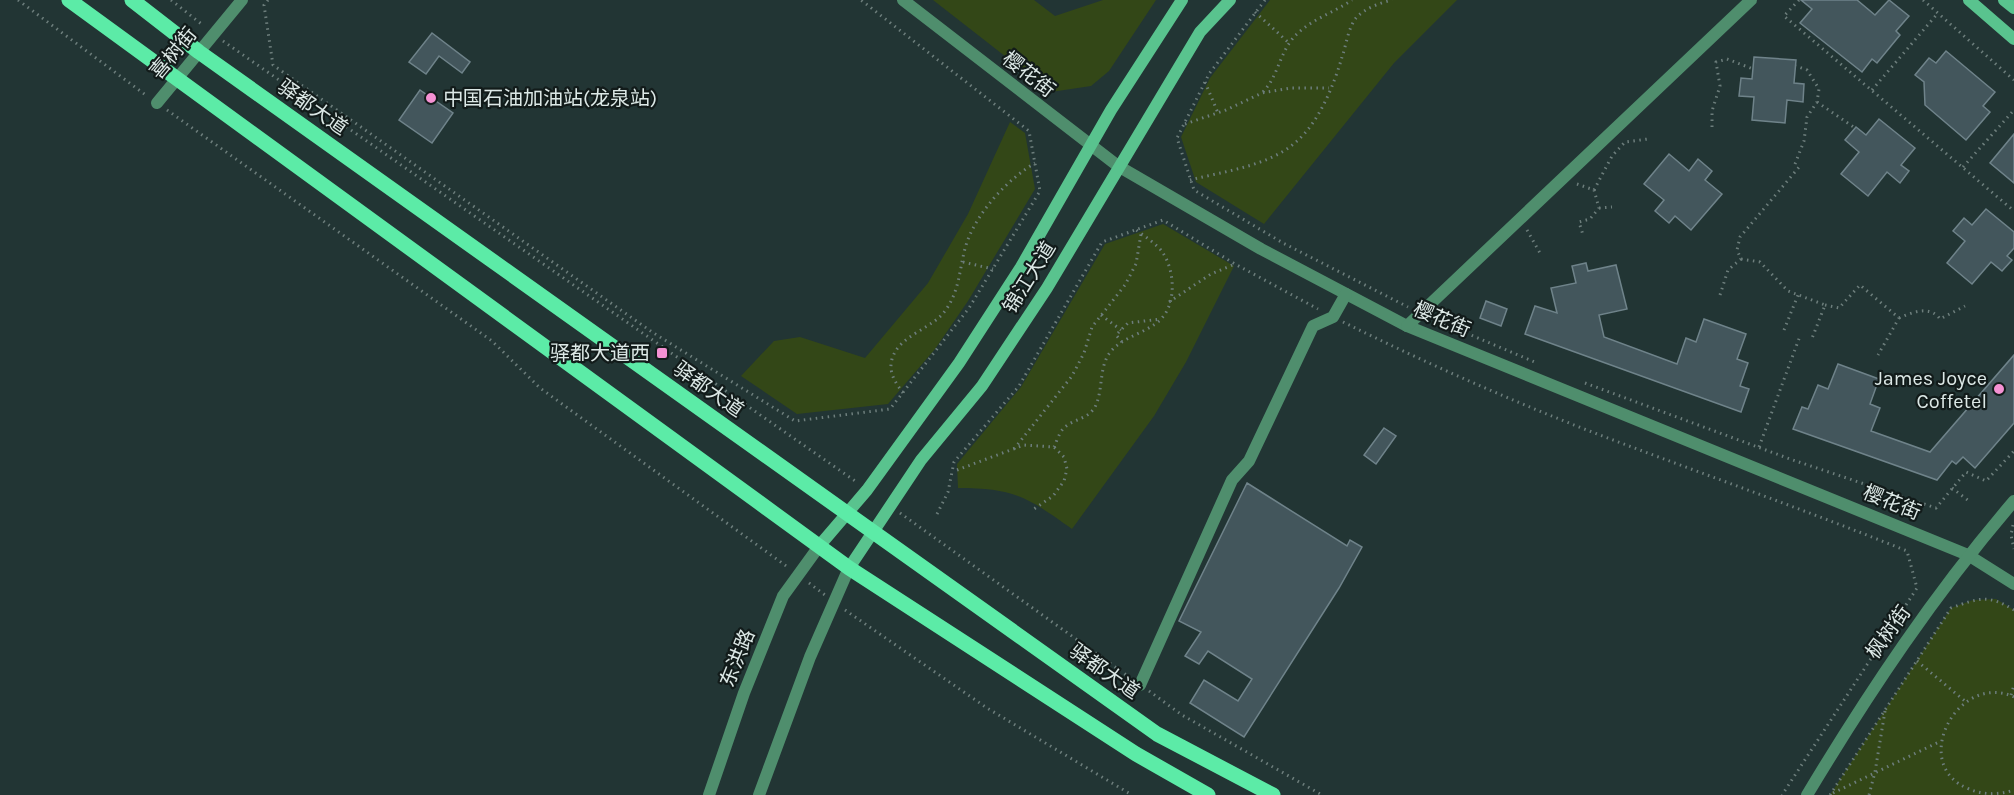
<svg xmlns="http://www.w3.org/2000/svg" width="2014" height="795" font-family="Karla,'Noto Sans SC',sans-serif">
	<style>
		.green { fill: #334717 }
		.building { fill: #43565c; stroke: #6f838a; stroke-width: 1.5 }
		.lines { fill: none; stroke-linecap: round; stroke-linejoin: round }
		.path { stroke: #6d7e7c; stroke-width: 3; stroke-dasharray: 1.5 4.5; stroke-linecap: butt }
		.minor { stroke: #4f8e6d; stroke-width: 12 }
		.tertiary { stroke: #4f8e6d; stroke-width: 12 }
		.secondary { stroke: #59c38e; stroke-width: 12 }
		.primary { stroke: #5ceba7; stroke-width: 15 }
		.poi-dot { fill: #f491d3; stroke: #121b1a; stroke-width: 2 }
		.labels { text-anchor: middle; stroke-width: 4.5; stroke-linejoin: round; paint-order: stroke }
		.street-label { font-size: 20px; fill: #dce8e6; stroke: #121b1a }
		.poi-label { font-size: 20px; fill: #dce8e6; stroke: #121b1a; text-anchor: end }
	</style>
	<rect width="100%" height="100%" fill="#223534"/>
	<!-- green -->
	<g class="green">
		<polygon points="933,0 1034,0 1055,16 1103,0 1156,0 1109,71 1091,86 1051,92"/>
		<polygon points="1270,0 1457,0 1394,63 1264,224 1196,182 1181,137 1210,78"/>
		<polygon points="1010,122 1025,133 1035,189 968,301 935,349 888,404 797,414 741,376 774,341 800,337 865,358 928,283 968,214"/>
		<path d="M 1163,224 L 1234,266 L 1186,362 L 1154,416 L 1072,529 C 1027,497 1014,488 958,488 L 957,464 L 1021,387 L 1105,244 Z"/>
		<polygon points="1996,599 2014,610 2014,795 1830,795 1951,608 1973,600"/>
	</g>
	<!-- building -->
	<g class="building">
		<polygon points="1801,0 1857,0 1875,15 1889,0 1909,16 1896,31 1900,35 1877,63 1872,59 1862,72 1800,23 1812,9"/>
		<polygon points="432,33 470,62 462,73 439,56 426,74 409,62"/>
		<polygon points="1946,51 1995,92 1983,106 1990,112 1966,140 1925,105 1924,82 1915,75 1929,58 1936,63"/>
		<polygon points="1754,57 1796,60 1794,83 1804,84 1803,102 1787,100 1785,123 1752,120 1754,97 1739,96 1741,78 1752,79"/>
		<polygon points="420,90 453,113 432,143 399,120"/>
		<polygon points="1879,119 1915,148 1901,165 1909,171 1900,183 1887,172 1868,196 1841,174 1859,152 1845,140 1856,127 1866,135"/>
		<polygon points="2014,134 2014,183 1990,163"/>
		<polygon points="1669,154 1689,171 1698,159 1712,171 1705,180 1722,194 1691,230 1675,216 1669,223 1655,211 1664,200 1644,184"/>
		<polygon points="1986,209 2014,232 2014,248 2007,256 2012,260 2002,271 1991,262 1972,284 1947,263 1965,241 1953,231 1964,218 1972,225"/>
		<polygon points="1586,263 1588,271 1616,265 1627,309 1599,315 1604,337 1677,364 1686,338 1696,342 1704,319 1746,334 1737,359 1748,363 1740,386 1749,389 1741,412 1525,334 1535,306 1557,313 1551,288 1576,283 1572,266"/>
		<polygon points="1486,301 1507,309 1501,326 1480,318"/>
		<polygon points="2014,355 2014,423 1975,468 1963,457 1956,464 1952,461 1937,480 1793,429 1802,407 1808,409 1818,385 1828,389 1838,364 1879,379 1870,404 1880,408 1871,431 1930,452"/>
		<polygon points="1384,428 1396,436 1376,464 1364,455"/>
		<polygon points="1247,483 1347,546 1350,540 1362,547 1339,588 1244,737 1190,703 1204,680 1238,701 1252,679 1208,651 1199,664 1185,656 1201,632 1179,621"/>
	</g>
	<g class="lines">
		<!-- path -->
		<g class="path">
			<polyline points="18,0 147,96"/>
			<polyline points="171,0 204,26"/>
			<polyline points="268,0 264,5 273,65 652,332 795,421 890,409 969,308 1040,191 1029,131 861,0"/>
			<polyline points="1265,0 1209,74 1177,138 1194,190 1283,243 1408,307"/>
			<polyline points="1799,0 1784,16 2014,211"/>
			<polyline points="1923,0 2014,80"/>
			<polyline points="1255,12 1289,43"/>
			<polyline points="223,41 858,483"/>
			<polyline points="1205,82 1218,113"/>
			<polyline points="1872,90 1938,13"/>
			<path d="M 1263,92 C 1277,77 1279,58 1290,42 C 1305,21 1332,14 1352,0"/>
			<polyline points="1817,102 1855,128"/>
			<polyline points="167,110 492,341 540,388 789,568"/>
			<polyline points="1185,124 1226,110 1262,93 1291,88 1329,88"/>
			<polyline points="1712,127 1712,111 1720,86 1716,62 1727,59 1753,69"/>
			<polyline points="1795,164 1804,141 1807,117 1817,102 1819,89 1807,70 1796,66"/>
			<polyline points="1963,167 2014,110"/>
			<path d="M 1190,180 C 1225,171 1270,166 1297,141 C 1319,122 1334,85 1342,57 C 1346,46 1348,28 1356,18 C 1365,8 1380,3 1392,0"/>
			<polyline points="1577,184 1594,190 1599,208 1590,219 1579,222 1583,235"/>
			<polyline points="1594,190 1612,156 1625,142 1648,139"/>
			<polyline points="1599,208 1612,207"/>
			<polyline points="1527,230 1540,253"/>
			<polyline points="1741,259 1760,262 1788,291 1825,305 1811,341"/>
			<polyline points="963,262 993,269"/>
			<polyline points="1720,295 1728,270 1741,259 1737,250 1740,237 1800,166"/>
			<polyline points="1169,302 1211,274 1235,264"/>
			<polyline points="1825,305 1839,308 1860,285 1899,318 1878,355"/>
			<polyline points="1101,315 1121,330"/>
			<path d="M 1899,318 C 1913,312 1930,305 1940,319 L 1965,306"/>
			<polyline points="1433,319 1537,363"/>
			<path d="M 1343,322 C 1424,362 1507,399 1592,432 C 1697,472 1803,509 1907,551 L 1917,588 L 1782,795"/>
			<polyline points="1784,330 1798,295"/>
			<polyline points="1122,342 1116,335 1128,323 1161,319"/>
			<polyline points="1585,383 1790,459 1936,508 1966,472 1986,481 2014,451"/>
			<path d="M 903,393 C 896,383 888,373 892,359 C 899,335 932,329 945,311 C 961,289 959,266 967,242 C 978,211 1008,179 1035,163"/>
			<path d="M 1054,447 C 1057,441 1059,432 1065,427 C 1074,419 1088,419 1095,407 C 1104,389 1098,365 1112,350 C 1123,338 1141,334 1155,324 C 1177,310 1176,273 1163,253 C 1157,244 1144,236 1135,229"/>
			<polyline points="1759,447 1800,336"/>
			<polyline points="1014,449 1072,376 1084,353 1092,327 1125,285 1136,264 1141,234"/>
			<polyline points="957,470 1024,445 1054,447 1064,457 1067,469 1064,481 1053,496 1031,511"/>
			<polyline points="1952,488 1969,501"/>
			<polyline points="900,513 1129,677"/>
			<polyline points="937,514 948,492 954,462 1019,386 1102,242 1163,220 1235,264 1318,309"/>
			<polyline points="2013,525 2011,535 2014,549"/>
			<polyline points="809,583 825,595"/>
			<polyline points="845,610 987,708 1132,795"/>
			<polyline points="1917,661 1966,702"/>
			<polyline points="1149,691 1182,715 1322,795"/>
			<polyline points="2011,695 2014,685"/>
			<path d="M 2014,697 C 1958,671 1908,765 1969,789 C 1983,795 1999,795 2014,790"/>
			<polyline points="1833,793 1941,741"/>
			<path d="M 1830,795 L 1951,608 C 1979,598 1988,594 2014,610"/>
			<polyline points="1869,795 1875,772 1885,711"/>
		</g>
		<!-- minor -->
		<g class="minor">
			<polyline points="903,0 1118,166 1261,249 1407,326 1968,555 2014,584"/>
			<polyline points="157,103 242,0"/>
			<polyline points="1407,326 1751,0"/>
			<polyline points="1140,685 1232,480 1249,461 1313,326 1333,317 1346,294"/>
		</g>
		<!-- tertiary -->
		<g class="tertiary">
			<polyline points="709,795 744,693 783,596 820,545"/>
			<polyline points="759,795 810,657 849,568"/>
			<path d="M 1807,795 C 1869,692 1935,593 2014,501"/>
		</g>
		<!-- secondary -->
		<g class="secondary">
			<polyline points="1969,0 2014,39"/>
			<polyline points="2004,0 2014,8"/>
			<polyline points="820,545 867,490 959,363 1021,267 1111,110 1182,0"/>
			<polyline points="849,568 921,460 982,386 1047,288 1200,32 1230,0"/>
		</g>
		<!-- primary -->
		<g class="primary">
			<polyline points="69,0 849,568 1136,754 1208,795"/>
			<polyline points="132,0 199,52 1157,734 1273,795"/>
		</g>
	</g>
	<!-- markers -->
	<g class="poi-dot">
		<circle cx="431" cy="98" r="6"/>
		<rect x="656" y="347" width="12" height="12" rx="3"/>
		<circle cx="1999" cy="389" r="6"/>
	</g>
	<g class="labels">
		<!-- street labels -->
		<g class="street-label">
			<text transform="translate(173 53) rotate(-50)" y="7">喜树街</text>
			<text transform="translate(1029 74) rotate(38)" y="7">樱花街</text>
			<text transform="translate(313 107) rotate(35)" y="7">驿都大道</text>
			<text transform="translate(1029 277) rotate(-58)" y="7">锦江大道</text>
			<text transform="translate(1442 319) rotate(23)" y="7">樱花街</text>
			<text transform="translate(709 389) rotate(35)" y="7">驿都大道</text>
			<text transform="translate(1892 502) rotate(22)" y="7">樱花街</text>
			<text transform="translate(1888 632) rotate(-54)" y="7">枫树街</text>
			<text transform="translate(737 658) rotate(-68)" y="7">东洪路</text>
			<text transform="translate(1105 671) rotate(35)" y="7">驿都大道</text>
		</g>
		<!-- poi labels -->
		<g class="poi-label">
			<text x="443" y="105" text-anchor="start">中国石油加油站(龙泉站)</text>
			<text x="650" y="360">驿都大道西</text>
			<text x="1987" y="385">James Joyce<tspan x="1987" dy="23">Coffetel</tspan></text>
		</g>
	</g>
</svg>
